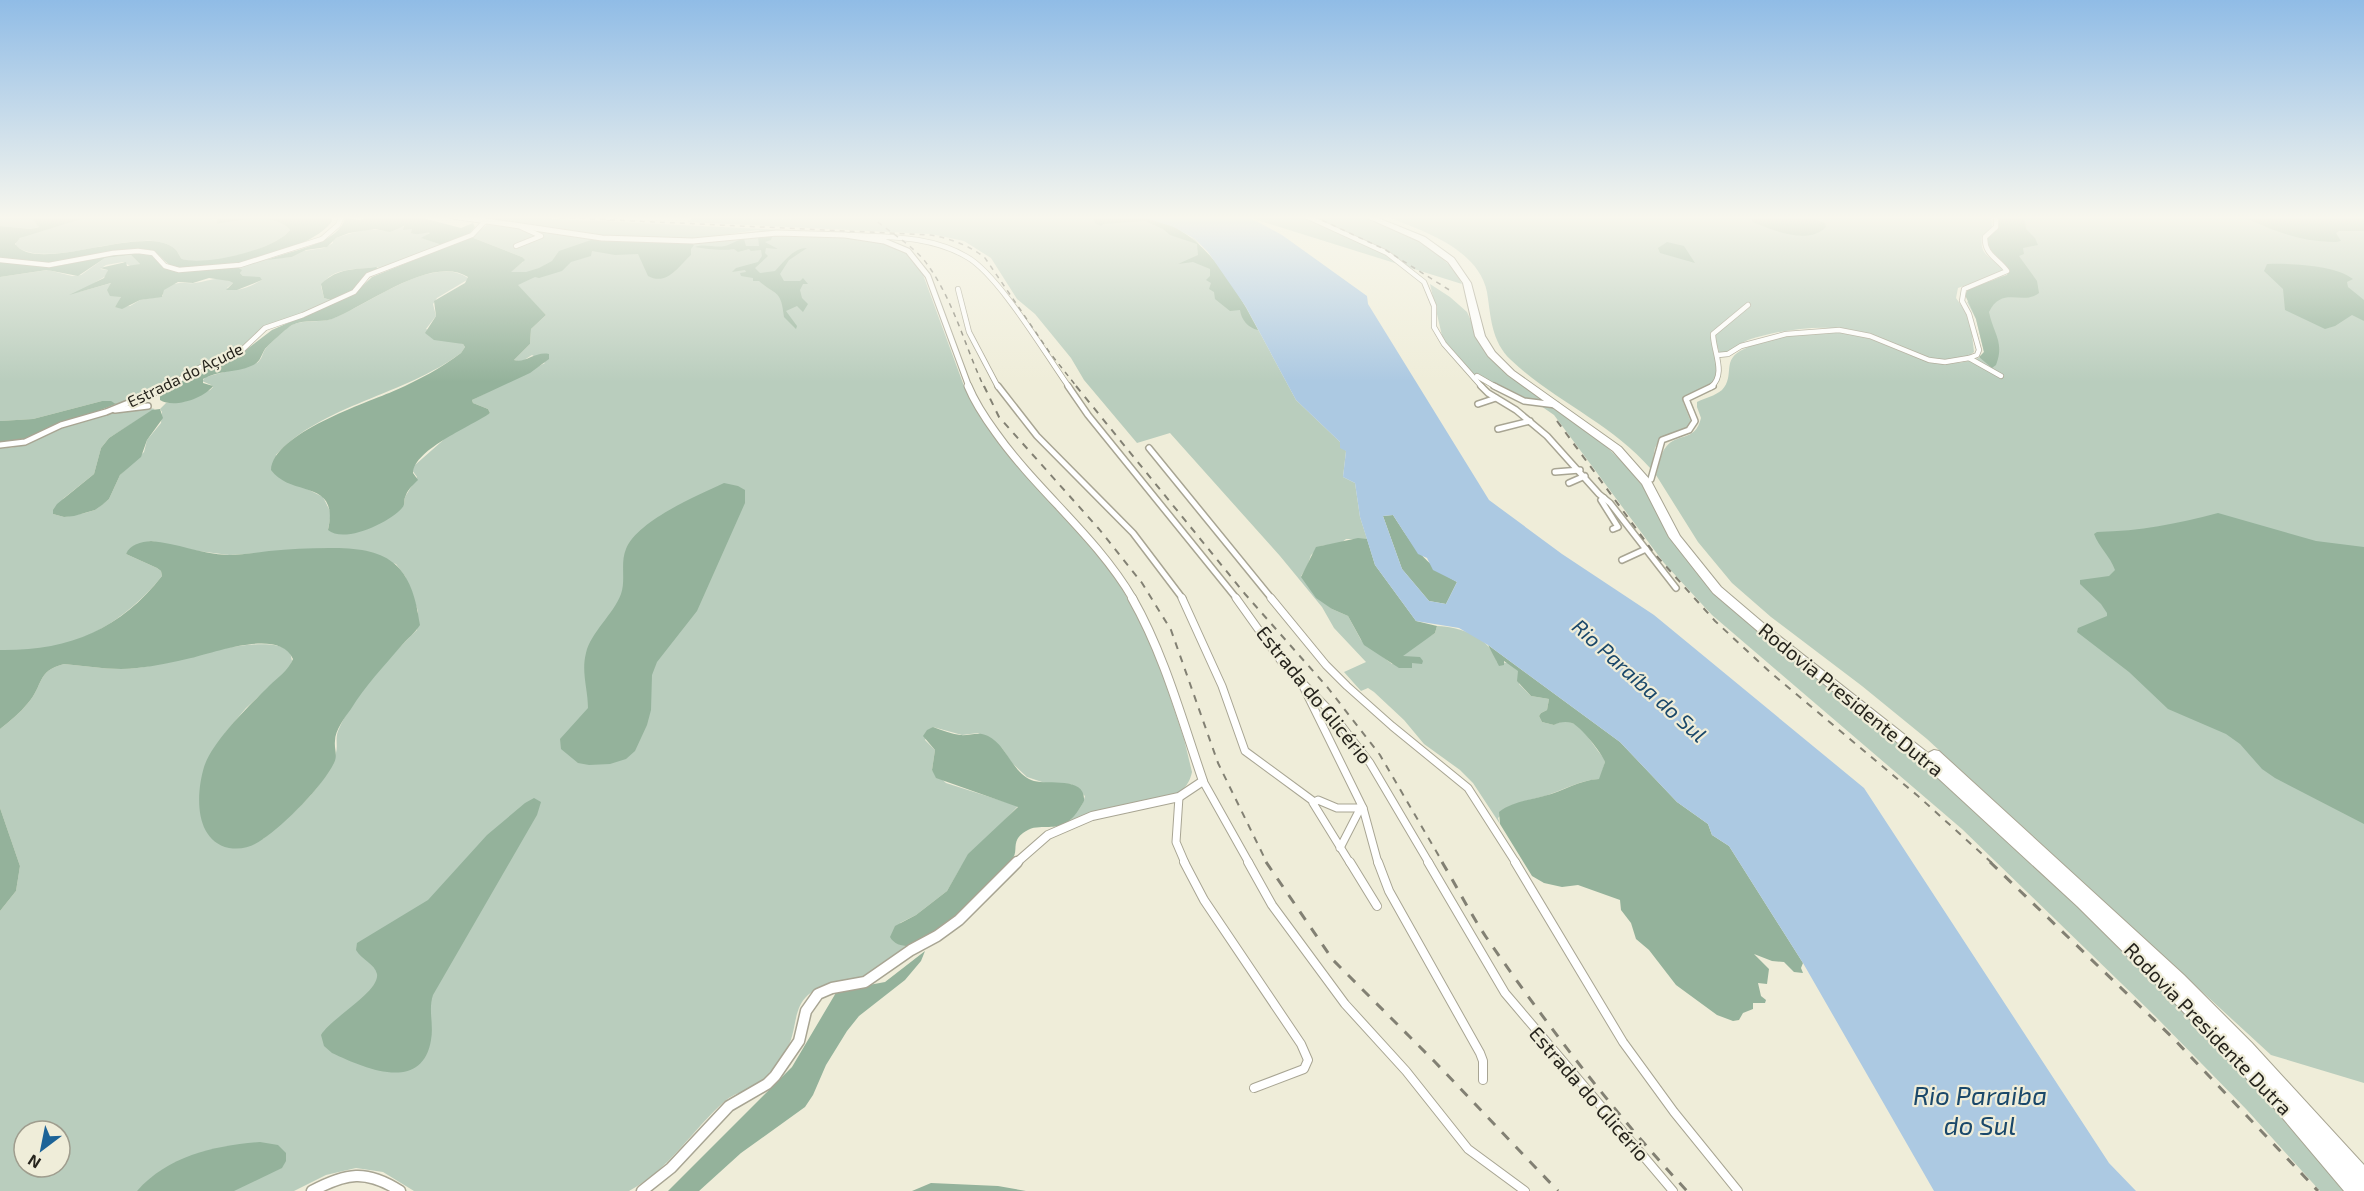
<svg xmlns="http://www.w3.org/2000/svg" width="2364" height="1191" font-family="'Exo 2',sans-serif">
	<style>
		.green { fill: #b9cdbd; fill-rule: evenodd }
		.forest { fill: #94b29b }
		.water { fill: #acc9e2; fill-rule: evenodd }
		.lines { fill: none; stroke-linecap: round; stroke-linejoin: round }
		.minor-far3-casing { stroke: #a8a593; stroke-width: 6 }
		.minor-far2-casing { stroke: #a8a593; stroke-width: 8 }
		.minor-far1-casing { stroke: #a8a593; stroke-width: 9 }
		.minor-casing { stroke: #a8a593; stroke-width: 10 }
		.tertiary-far3-casing { stroke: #a8a593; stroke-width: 7 }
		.tertiary-far2-casing { stroke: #a8a593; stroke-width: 9 }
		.tertiary-far1-casing { stroke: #a8a593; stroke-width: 10 }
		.tertiary-casing { stroke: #a8a593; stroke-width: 13 }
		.motorway-casing { stroke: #a8a593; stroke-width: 2 }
		.minor-far3 { stroke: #fff; stroke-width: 4.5 }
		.minor-far2 { stroke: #fff; stroke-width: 5 }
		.minor-far1 { stroke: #fff; stroke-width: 7 }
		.minor { stroke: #fff; stroke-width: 8 }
		.tertiary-far3 { stroke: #fff; stroke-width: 5 }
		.tertiary-far2 { stroke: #fff; stroke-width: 7 }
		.tertiary-far1 { stroke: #fff; stroke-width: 8 }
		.tertiary { stroke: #fff; stroke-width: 10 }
		.motorway { fill: #fff; fill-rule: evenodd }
		.rail-far2 { stroke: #828073; stroke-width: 1.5; stroke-dasharray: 5 5; stroke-linecap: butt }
		.rail-far1 { stroke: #828073; stroke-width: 2; stroke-dasharray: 7 7; stroke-linecap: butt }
		.rail { stroke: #828073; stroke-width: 3; stroke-dasharray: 10 10; stroke-linecap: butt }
		.labels { text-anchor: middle; stroke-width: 4.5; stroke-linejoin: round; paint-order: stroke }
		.far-street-label { font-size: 16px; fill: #26241d; stroke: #efedd9 }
		.street-label { font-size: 20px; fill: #26241d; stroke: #efedd9 }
		.water-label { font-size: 21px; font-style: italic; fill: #1a486a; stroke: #efedd9 }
		.near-water-label { font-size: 26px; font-style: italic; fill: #1a486a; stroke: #efedd9 }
	</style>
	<rect width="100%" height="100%" fill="#efedd9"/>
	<!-- green -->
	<g class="green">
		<polygon points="0,216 30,216 40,226 32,229 0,226"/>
		<path d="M 91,216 L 213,219 L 218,220 L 217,224 C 238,221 274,212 290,230 C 274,250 205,268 182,259 C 179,256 178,251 174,248 C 144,223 48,272 16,246 L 16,241 L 24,236 Z"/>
		<polygon points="485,216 524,216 556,219 783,230 763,232 758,230 686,240 600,236 484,219"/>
		<path d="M 695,216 L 765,219 L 882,216 L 1139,216 L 1195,239 L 1246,307 L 1296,400 L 1340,442 L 1346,451 L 1343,477 L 1355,483 L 1360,517 L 1367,539 L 1346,539 L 1341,543 L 1321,546 L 1311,555 L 1307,567 L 1301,576 L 1332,609 L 1348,616 L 1361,640 L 1392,664 L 1410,649 L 1435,633 L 1437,626 C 1461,627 1490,637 1497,662 L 1509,663 L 1519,671 L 1519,684 L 1531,696 L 1549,699 L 1547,710 L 1541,713 L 1539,716 L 1542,722 L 1554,725 C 1578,711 1590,744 1604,758 L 1605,762 L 1600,779 C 1579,780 1564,790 1545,796 C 1533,799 1523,801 1513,805 C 1508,807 1502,814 1498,818 L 1500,824 L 1473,783 L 1460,770 L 1424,744 L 1404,720 L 1374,692 L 1368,688 L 1361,691 L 1344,672 L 1366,662 L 1334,628 L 1322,607 L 1280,556 L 1170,433 L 1137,443 L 1084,380 L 1071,358 L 1035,314 L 1017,299 L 991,258 L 964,241 L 931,234 L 688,222 Z"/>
		<polygon points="1244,216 1360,216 1395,229 1426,245 1453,268 1462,284"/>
		<path d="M 1385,216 L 1991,216 L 1992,228 L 1982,236 C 1979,257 1992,256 2003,269 L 1998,274 L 1958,288 L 1956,298 L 1970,318 L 1974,352 C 1943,377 1892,340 1861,332 C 1826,323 1782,329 1748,340 C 1738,344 1730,352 1720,354 L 1714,337 L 1711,336 C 1713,352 1724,376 1707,388 C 1700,393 1691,393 1684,397 L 1683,402 L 1691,422 L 1686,429 L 1660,438 L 1655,448 L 1651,469 C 1611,423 1554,401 1511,360 C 1491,341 1491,317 1487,292 C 1478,248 1421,230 1385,216 Z"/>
		<path d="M 1998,216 L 2364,216 L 2364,1083 L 2271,1055 L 1927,739 L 1862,686 L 1771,617 L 1732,583 L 1698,542 L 1656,475 C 1659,466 1660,454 1666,447 C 1677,432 1695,443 1701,418 L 1697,407 L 1697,402 C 1705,398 1715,396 1722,390 C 1736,375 1720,360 1744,349 C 1771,336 1824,327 1853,334 C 1898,344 1931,377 1981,357 L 1984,352 L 1976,319 L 1967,302 L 1998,277 L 2007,275 L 2009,271 L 1987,239 L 1998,228 Z"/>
		<path d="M 488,224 L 581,237 L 631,242 L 693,242 L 771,235 L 837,236 L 881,242 L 906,252 L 922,272 L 964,386 L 988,427 L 1005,451 L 1092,548 L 1119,583 L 1146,633 L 1164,679 L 1184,739 L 1192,772 C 1190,782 1185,789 1176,794 L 1059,827 C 1070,818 1082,811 1085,796 L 1071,784 L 1045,783 L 1027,777 L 1012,763 L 1002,748 L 978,733 L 962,735 L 933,727 L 925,740 L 935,750 L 932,770 L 946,783 L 1018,806 L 961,867 L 947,891 L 916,915 L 900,923 L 909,946 C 896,955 882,969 868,975 C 849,982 824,981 808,995 C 791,1010 798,1036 784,1053 C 776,1065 766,1080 754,1087 C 744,1092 734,1093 725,1101 C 692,1130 669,1170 629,1191 L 414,1191 L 383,1172 L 356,1168 L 326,1175 L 294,1191 L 0,1191 L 0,911 L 16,891 L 20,866 L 0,808 L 0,729 C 10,721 20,713 28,703 C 44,685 36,671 64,664 C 88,666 113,671 137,668 C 174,664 261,630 290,651 L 292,661 L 289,669 L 246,708 L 225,733 L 263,839 C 285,820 312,799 327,773 C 330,768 335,759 336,753 C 338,745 335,739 338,731 C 352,696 390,656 417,630 L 418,611 L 405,576 L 396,564 L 334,548 L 229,555 L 198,551 L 151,541 L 133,546 L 126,554 L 157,568 L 161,571 L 162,576 C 133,612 93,641 46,648 C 31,651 15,650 0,650 L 0,448 C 21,450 38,436 56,429 C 79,420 132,403 155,409 L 109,438 L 101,448 L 94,474 L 64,498 L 53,514 L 64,517 L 85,513 L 95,510 L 109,499 L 120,475 L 144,452 L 147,440 L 161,423 L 162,412 L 160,409 L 166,403 L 186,401 L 210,390 L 213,387 L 211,385 L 202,381 L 206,377 L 257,363 C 263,358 262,353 266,348 C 271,342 284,330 290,326 C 302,319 318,323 331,319 C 366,307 432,253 468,278 L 467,280 L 437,298 L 433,304 L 436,316 L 426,329 L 463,344 L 465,347 L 461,353 C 405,395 321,405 276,455 L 305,488 L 323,497 L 331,513 L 328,530 L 404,505 L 405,497 L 417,477 L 412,470 L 415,465 L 449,435 L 490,413 L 488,409 L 473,403 L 472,400 L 545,363 L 532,355 L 521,362 L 514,360 L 530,344 L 531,329 L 546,315 L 514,282 L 510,272 L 523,262 L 522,257 L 471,237 ZM 24,1131 L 60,1131 L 60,1167 L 24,1167 Z"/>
		<path d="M 399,226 L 431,234 L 422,238 L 442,245 L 379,270 L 378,267 C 358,270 333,266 321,286 L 324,298 L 334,301 L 299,316 L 273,324 L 238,350 L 173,382 L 115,406 L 115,403 L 102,401 L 33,419 L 0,421 L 0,277 L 48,270 L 72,276 L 81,275 L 105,258 L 131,255 L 140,264 L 132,267 L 123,262 L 106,265 L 100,269 L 108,270 L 106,276 L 79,292 L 148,273 L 153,274 L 153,277 L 126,284 L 119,283 L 121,299 L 115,307 L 130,306 L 140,300 L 163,296 L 162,291 C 175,280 181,284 195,283 C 208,282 219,274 233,283 L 227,288 C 238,293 251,286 262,280 L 243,276 L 240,273 L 241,270 L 236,267 L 268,259 L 292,257 L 304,251 L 324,248 L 333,243 L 333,239 C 344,235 355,232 366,230 C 379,228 389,235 399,226 Z"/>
		<polygon points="1430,284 1450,297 1467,312 1485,351 1593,433 1629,469 1644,488 1667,531 1704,580 1931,768 2152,976 2200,1025 2350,1191 2320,1191 2246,1109 2155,1016 1962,829 1712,615 1664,563 1554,415 1541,406 1531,404 1469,372 1443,340"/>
	</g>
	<!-- forest -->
	<g class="forest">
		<path d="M 30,216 L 91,216 L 20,238 L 15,244 C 37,275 143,223 174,248 C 178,251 179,256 182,259 C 205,266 275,250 290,230 C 274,212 238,221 217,224 L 217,219 L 175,219 L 160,216 L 331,216 L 332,221 C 313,251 214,272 179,268 C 162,266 161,248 140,249 C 111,250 83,260 55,263 C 38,266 17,261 0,259 L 0,226 L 31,229 L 39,227 Z"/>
		<path d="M 373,216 L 415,216 L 461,228 L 473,223 L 475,227 L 468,235 L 442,245 L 421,238 L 430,233 C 423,232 419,236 411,233 L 412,229 L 403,230 L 404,226 L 390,232 L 375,229 L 349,233 L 336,238 L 327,247 L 306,250 L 292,257 L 267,260 C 289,251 339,244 345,218 L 360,220 Z"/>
		<path d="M 1093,216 C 1108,216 1125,214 1140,216 C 1200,224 1232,281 1258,330 C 1248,328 1241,319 1240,310 L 1230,311 L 1215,299 L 1214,292 L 1209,289 L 1211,283 L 1206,280 L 1210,276 L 1210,269 L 1193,262 L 1178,264 L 1198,255 L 1197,244 L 1170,235 L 1163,229 L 1145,221 L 1103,224 L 1101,226 L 1095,223 Z"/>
		<path d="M 1751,216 L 1806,216 L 1825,223 L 1826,227 C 1809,245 1775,231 1755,223 L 1752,221 Z"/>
		<path d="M 1998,216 L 2022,216 L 2025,221 L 2026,229 L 2035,238 L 2038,245 L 2023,248 L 2024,254 L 2019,256 L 2037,281 L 2039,293 C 2023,306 2002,285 1989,312 C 1993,333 2005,342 1996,365 L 1992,368 L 1979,357 L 1984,352 L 1976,319 L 1965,295 L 1968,289 L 2007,275 L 2009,271 C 2002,256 1989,261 1987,239 L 1998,228 Z"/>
		<path d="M 2240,216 L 2364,216 L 2364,231 L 2339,231 L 2336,233 L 2341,241 L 2336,242 C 2294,241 2277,231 2240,216 Z"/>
		<path d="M 773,235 L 771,240 L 765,242 L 778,249 L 766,248 L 765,253 L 768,256 L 755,268 L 760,273 L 775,271 C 784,262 793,248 807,248 L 789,260 L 780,274 L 784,281 L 800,281 L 803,278 L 808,284 L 803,284 L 800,290 L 802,298 L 808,304 L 803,312 L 797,306 L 786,311 L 797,326 L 796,329 L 784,317 C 781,289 776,296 759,281 L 753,281 L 753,278 L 741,276 L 740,273 L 746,272 L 745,270 L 732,272 L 736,268 L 758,262 L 762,256 L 761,250 L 751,251 L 749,249 L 738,252 L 734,249 C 724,251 706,249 695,247 C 704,243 714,248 725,246 C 732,244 736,240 744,239 L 746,246 L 759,246 L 758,237 Z"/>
		<path d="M 471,237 L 522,257 L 525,260 L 511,272 L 526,272 L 539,268 L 552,261 L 559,251 L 594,239 L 689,242 L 694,245 L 691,249 L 691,255 C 678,267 667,286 648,276 L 638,254 L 615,255 L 592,251 L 591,256 L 571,262 L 562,271 L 539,278 L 535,277 L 518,285 L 546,315 L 531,329 L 530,344 L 514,360 C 525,364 535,351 549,354 L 549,359 L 530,373 L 472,400 L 473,403 L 488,409 L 490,413 C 474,425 414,449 413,473 L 418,480 C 414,484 408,489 406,495 C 403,500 406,504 402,508 C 389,523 344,544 328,530 C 340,478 291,498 271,470 C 273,433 367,403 396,390 C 419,380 441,368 461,353 L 465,347 L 463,344 L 434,340 L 425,333 L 436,316 L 434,301 L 465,283 L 468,277 C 432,254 366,306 332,319 C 319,323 304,319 292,325 C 289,326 266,347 265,349 C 260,357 261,362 251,366 C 236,373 218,370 203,379 L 203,383 L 213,386 C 204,398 174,409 160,400 L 160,394 L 170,387 L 243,352 L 272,330 L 354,294 L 372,277 Z"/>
		<polygon points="1667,242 1684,246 1695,263 1660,253 1658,248"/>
		<polygon points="131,252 152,254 170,269 237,267 242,270 240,273 243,276 260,277 262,280 237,290 226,290 233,283 229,281 209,278 193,283 178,282 164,290 162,297 140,300 122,309 115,307 121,297 110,296 107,290 111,283 69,295 104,278 108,270 100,268 126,262 127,266 140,264 131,255 105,258 78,276 47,270 0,277 0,262 52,267"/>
		<path d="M 2267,264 C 2290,263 2336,265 2353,279 L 2347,282 L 2348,287 L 2364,300 L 2364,321 L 2352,315 L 2335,326 L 2325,329 L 2285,310 L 2283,289 L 2264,271 Z"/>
		<path d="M 376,267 L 380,269 L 363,277 L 353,291 L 334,301 L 324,298 L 321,284 C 339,267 354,270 376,267 Z"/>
		<polygon points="102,401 111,401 116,404 26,439 0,444 0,421 33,419"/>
		<polygon points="160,409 163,418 147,440 141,457 120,475 109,499 102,505 95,510 74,516 64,517 53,514 53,510 57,504 94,474 101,448 109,438 152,410"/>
		<path d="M 724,483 L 738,486 L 745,490 L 745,503 L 697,611 L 657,662 L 652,675 L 651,710 L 647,725 L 635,751 L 626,759 L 610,764 L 589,765 L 578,763 L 561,749 L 560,739 L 588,708 C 588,689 581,672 586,653 C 591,632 613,615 621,594 C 626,580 620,563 626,549 C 637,521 698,495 724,483 Z"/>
		<path d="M 2218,513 L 2316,541 L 2364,547 L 2364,824 L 2275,778 L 2262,769 L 2240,744 L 2226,734 L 2168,709 L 2129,672 L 2077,632 L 2078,628 L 2107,616 L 2107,613 L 2101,604 L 2080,584 L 2080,580 L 2109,576 L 2115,570 C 2110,556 2099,547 2094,534 L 2097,532 C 2141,531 2176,524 2218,513 Z"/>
		<path d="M 1393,515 C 1413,546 1424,564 1457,582 L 1446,604 L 1429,601 L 1402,569 L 1383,516 Z"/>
		<polygon points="1358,538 1367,539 1375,565 1416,621 1437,626 1435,633 1403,656 1420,657 1423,661 1422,664 1412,663 1412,668 1399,668 1364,645 1348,616 1332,609 1316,598 1301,577 1316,547"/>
		<path d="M 151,541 C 177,543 201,554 228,555 C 242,555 255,553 269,551 C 289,549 309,548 329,548 C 389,547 412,564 420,625 C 415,633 408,638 402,645 C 384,666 365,686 351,709 C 345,717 335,730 335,741 C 334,749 338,755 334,763 C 322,787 285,824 263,839 C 252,847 242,850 229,848 C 194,840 196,794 204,767 C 213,740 249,706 269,686 C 278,677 288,671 293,659 C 280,628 216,652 191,658 C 174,662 156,666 137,668 C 113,671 88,666 64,664 C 36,671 44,685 28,703 C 20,713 10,721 0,729 L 0,650 C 68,651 120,630 162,576 L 161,571 L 157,568 L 126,554 C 130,544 141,542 151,541 Z"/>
		<path d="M 1488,645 L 1620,742 L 1677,802 L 1708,824 L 1712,835 L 1729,846 L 1803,963 L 1801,968 L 1803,973 L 1794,972 L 1784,962 L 1772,961 L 1754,954 L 1769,969 L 1767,984 L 1758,983 L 1761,996 L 1766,1000 L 1765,1003 L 1753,1003 L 1753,1009 L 1743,1013 L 1739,1020 L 1733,1021 L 1717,1015 L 1676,985 L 1649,950 L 1636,939 L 1631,923 L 1621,910 L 1620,900 L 1578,885 L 1562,887 L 1544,883 L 1532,876 L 1500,824 L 1499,812 C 1512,802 1529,800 1544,796 C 1564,791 1579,780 1599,779 L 1605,762 C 1602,753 1580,726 1572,723 C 1566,721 1559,722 1554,725 L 1542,722 L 1539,716 L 1541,713 L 1547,710 L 1549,699 L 1531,696 L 1517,681 L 1518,671 L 1504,661 L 1504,665 L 1499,666 Z"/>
		<path d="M 933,727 C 942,730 951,734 960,735 C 970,736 978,731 988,736 C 1008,746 1011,773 1034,781 C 1049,785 1086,776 1084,801 C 1062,843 1043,817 1023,833 C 1010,843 1020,851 1011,861 C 997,878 971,909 954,922 C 942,932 923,938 909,946 C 901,946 894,944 890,937 L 895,926 L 916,915 L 947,891 L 968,854 L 1018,807 L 936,778 L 932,770 L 935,750 L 923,736 L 927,730 Z"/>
		<path d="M 534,798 L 541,802 L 537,815 L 433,995 C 428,1010 434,1024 431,1040 C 422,1094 364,1068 332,1053 L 324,1046 L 321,1035 C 331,1018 380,992 377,974 C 375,964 361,959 356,950 L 357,943 L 428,900 L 487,835 L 525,803 Z"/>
		<polygon points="0,808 20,866 16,891 0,911"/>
		<polygon points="925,951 921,961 905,980 859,1016 847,1031 826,1065 813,1095 805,1107 741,1153 699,1191 668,1191 792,1067 837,991 885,982"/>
		<path d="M 260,1142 L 278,1145 L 286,1153 L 286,1161 L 282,1168 L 234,1191 L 137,1191 C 169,1155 215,1146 260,1142 Z"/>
		<polygon points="931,1183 998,1186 1026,1191 912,1191"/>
	</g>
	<!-- water -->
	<g class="water">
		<polygon points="710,216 882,216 765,219"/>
		<path d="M 1139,216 L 1247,216 L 1282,235 L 1367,296 L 1368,304 L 1489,500 L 1562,554 L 1654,615 L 1864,788 L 2109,1163 L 2136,1191 L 1934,1191 L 1803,963 L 1729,846 L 1712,835 L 1708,824 L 1677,802 L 1620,742 L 1488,645 L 1459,628 L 1416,621 L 1375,565 L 1360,517 L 1355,483 L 1343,477 L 1346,451 L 1340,448 L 1340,442 L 1296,400 L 1246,307 L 1208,252 L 1195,239 L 1174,227 ZM 1393,515 L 1418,554 L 1427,558 L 1433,570 L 1457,582 L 1446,604 L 1429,601 L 1402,569 L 1383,516 Z"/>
	</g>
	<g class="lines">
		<defs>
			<g id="minor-far3">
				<polyline points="604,216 608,218 615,216"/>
				<polyline points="1306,216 1387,253 1424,282 1434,306 1434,327 1444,344 1482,387"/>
				<path d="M 851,235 C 890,237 932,236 967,257 C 999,275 1046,355 1069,387"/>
				<polyline points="516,246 541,236 521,227"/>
				<polyline points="0,260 49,265 113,253 138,251 153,253 165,266 179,270 240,265 322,239 338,225 342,216"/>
				<polyline points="958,289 969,332 998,387"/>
				<polyline points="1718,355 1728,354 1741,346 1786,334 1839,330 1870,336 1929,360 1945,362 1969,358 2001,376"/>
				<path d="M 1969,358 L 1977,355 L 1979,350 L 1969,314 L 1962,301 L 1964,289 L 2007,271 C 1998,258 1984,255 1985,237 L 1996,227 L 1996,216"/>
				<polyline points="1477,376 1496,387"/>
				<polyline points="167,387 201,367 242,350 265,328 303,315 354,292 368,275 472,235 485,221"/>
				<path d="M 1711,387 C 1727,374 1713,351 1713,334 L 1748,305"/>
			</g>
			<g id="minor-far2">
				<polyline points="998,386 1037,436 1133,533 1183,599"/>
				<polyline points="1068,386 1088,415 1237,599"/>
				<polyline points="1481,386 1488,393 1516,410 1547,436 1599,494 1610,503 1676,588"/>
				<polyline points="1494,386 1524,401 1556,405"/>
				<polyline points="1478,404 1496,398"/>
				<polyline points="115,410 148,406"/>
				<polyline points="1498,429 1530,421"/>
				<polyline points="0,445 25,442 61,425 106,412 170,386"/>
				<polyline points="1149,448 1272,599"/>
				<polyline points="1555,472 1580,470"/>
				<polyline points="1651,479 1662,440 1689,430 1695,421 1686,399 1713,386"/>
				<polyline points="1569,483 1585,476"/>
				<polyline points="1604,498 1601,500 1618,527 1613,529"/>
				<polyline points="1622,560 1646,549"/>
			</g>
			<g id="minor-far1">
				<polyline points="1182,598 1222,686 1245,751 1313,801"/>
				<polyline points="1236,598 1281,661 1330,711 1370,763 1429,863"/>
				<polyline points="1271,598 1326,665 1347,686 1392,726 1468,788 1516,863"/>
				<polyline points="1302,684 1363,808 1337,808 1318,800 1313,803 1350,863"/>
				<polyline points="1203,781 1249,863"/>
				<polyline points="1179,797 1176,842 1185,863"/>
				<polyline points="1363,808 1378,863"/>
				<polyline points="1340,848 1360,809"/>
			</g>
			<g id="minor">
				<polyline points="1184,862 1204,900 1301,1044 1308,1060 1304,1069 1254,1088"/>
				<polyline points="1248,862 1272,905 1345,1004 1406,1071 1468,1149 1525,1191"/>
				<polyline points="1350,862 1377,906"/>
				<polyline points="1378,862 1389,891 1480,1053 1483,1061 1483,1080"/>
				<polyline points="1428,862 1505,993 1673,1191"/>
				<polyline points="1515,862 1623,1042 1674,1112 1738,1191"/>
			</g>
			<polyline id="tertiary-far3" points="453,216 602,238 693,241 777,233 845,235 884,241 908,251 928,276 969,387"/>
			<path id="tertiary-far2" d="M 968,386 C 975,403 985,418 996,433 C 1037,491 1097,537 1133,599"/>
			<path id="tertiary-far1" d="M 1016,863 L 1048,835 L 1092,816 L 1179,797 L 1203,781 C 1182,720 1164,654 1132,598"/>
			<g id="tertiary">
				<path d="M 312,1191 C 346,1173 366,1169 400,1191"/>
				<polyline points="642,1191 671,1168 729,1106 767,1084 775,1076 799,1041 806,1011 818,994 832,988 865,982 911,950 937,936 959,920 1017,862"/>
			</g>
			<polygon id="motorway" points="1363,216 1373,216 1425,237 1454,258 1471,283 1485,336 1495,352 1514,371 1621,447 1651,481 1680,536 1721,587 1768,627 1928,753 1934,750 1939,751 2184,975 2252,1043 2364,1165 2364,1191 2344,1191 2269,1102 2169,997 2077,906 1913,755 1760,633 1713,593 1669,537 1642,484 1613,451 1508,375 1488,356 1475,336 1463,283 1448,262 1419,241"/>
		</defs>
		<!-- minor-far3 casing -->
		<use href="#minor-far3" class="minor-far3-casing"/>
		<!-- minor-far2 casing -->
		<use href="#minor-far2" class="minor-far2-casing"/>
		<!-- minor-far1 casing -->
		<use href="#minor-far1" class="minor-far1-casing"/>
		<!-- minor casing -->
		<use href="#minor" class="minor-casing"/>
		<!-- tertiary-far3 casing -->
		<use href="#tertiary-far3" class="tertiary-far3-casing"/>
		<!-- tertiary-far2 casing -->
		<use href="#tertiary-far2" class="tertiary-far2-casing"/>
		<!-- tertiary-far1 casing -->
		<use href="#tertiary-far1" class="tertiary-far1-casing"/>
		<!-- tertiary casing -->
		<use href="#tertiary" class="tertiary-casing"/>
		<!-- motorway casing -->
		<use href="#motorway" class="motorway-casing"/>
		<!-- minor-far3 -->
		<use href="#minor-far3" class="minor-far3"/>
		<!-- minor-far2 -->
		<use href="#minor-far2" class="minor-far2"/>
		<!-- minor-far1 -->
		<use href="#minor-far1" class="minor-far1"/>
		<!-- minor -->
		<use href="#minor" class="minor"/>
		<!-- tertiary-far3 -->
		<use href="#tertiary-far3" class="tertiary-far3"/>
		<!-- tertiary-far2 -->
		<use href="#tertiary-far2" class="tertiary-far2"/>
		<!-- tertiary-far1 -->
		<use href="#tertiary-far1" class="tertiary-far1"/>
		<!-- tertiary -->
		<use href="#tertiary" class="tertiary"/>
		<!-- motorway -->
		<use href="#motorway" class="motorway"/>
		<!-- rail-far2 -->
		<g class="rail-far2">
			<path d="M 530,216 L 931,235 C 951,239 969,245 985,258 L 1050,353 L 1077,387"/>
			<path d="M 870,216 C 887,230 915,247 927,264 C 954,301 965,347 984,387"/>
			<polyline points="1313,216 1384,249 1451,291"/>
		</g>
		<!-- rail-far1 -->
		<g class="rail-far1">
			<polyline points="984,386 999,417 1099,529 1142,583 1171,630 1218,763 1267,863"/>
			<polyline points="1076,386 1245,594 1328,688 1380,755 1443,863"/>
			<polyline points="1557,421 1654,553 1715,621 1771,673 1918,796 1992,863"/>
		</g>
		<!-- rail -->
		<g class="rail">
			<polyline points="1266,862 1333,960 1435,1062 1558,1191"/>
			<path d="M 1442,862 C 1457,887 1470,913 1486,937 C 1547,1025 1614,1113 1687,1191"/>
			<polyline points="1990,862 2173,1038 2318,1191"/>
		</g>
	</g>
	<!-- sky -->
	<linearGradient id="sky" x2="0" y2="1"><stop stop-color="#90bce6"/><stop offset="0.57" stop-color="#f8f7ee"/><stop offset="1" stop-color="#f8f7ee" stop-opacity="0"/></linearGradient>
	<rect width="2364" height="382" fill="url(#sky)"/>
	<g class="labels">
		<!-- far-street labels -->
		<g class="far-street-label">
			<text transform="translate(185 375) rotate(-26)" y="6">Estrada do Açude</text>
		</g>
		<!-- street labels -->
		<g class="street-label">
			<text transform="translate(1314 695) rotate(51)" y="7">Estrada do Glicério</text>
			<text transform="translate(1851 700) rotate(39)" y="7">Rodovia Presidente Dutra</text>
			<text transform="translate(2208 1029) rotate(46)" y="7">Rodovia Presidente Dutra</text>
			<text transform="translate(1589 1094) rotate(49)" y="7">Estrada do Glicério</text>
		</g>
		<!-- water labels -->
		<g class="water-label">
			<text transform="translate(1639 681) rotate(42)" y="7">Rio Paraíba do Sul</text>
		</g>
		<!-- near-water labels -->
		<g class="near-water-label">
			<text x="1980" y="1105">Rio Paraiba<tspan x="1980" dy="30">do Sul</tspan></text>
		</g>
	</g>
	<!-- north arrow -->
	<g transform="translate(42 1149) rotate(212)"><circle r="28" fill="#efedd9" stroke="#9f9d8e" stroke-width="1.5"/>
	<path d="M0-4.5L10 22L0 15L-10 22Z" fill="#1c6397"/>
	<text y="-9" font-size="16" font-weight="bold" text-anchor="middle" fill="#26241d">N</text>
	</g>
</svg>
